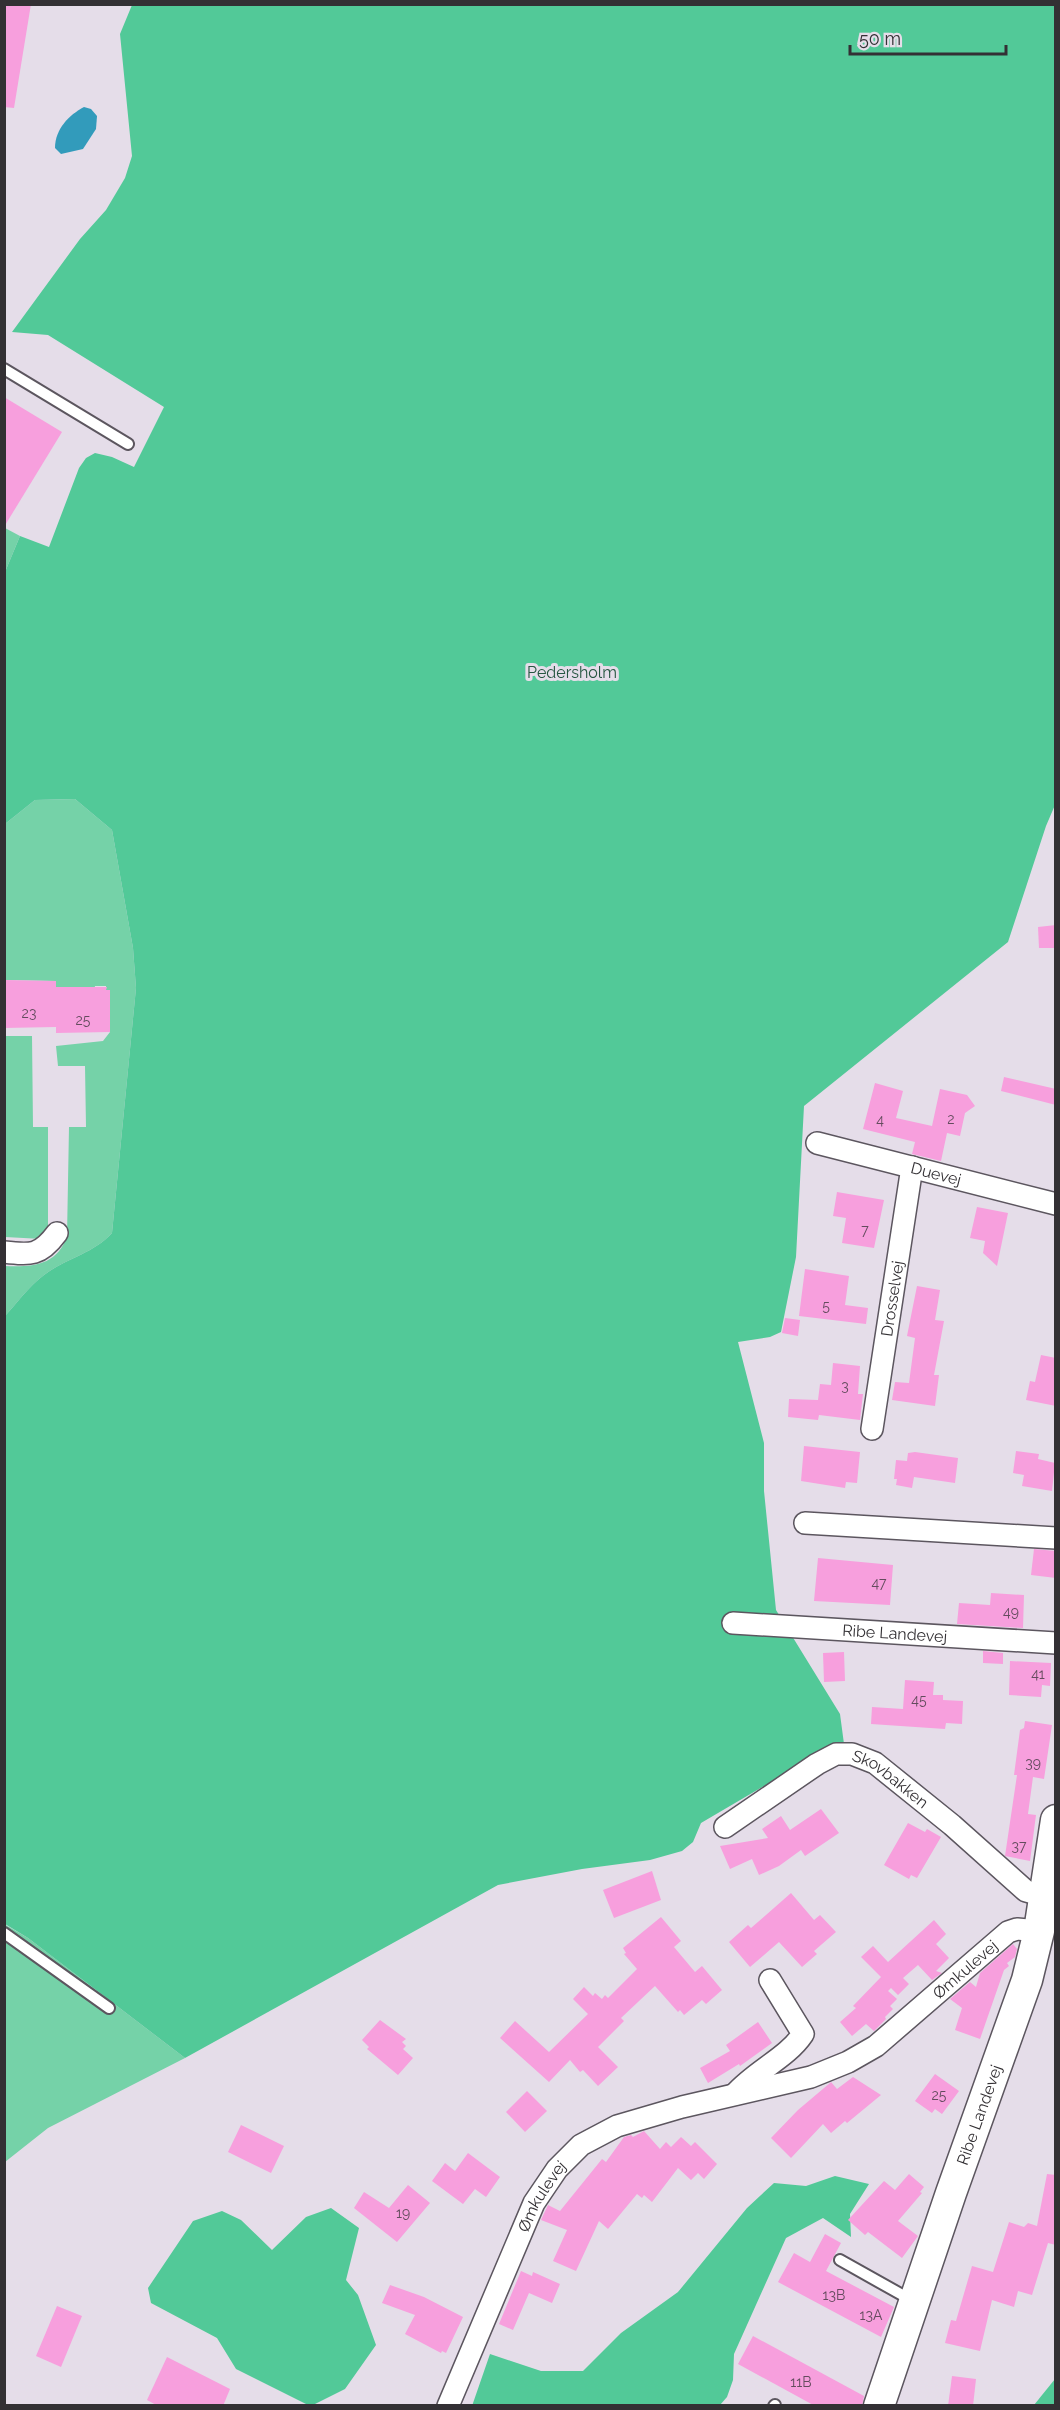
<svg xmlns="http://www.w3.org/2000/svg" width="1060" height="2410" font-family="Raleway,sans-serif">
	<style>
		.green { fill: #75d2a8 }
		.forest { fill: #52c998 }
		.water { fill: #329bbb }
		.building { fill: #f79fdd }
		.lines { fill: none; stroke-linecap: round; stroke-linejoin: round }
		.lane-casing { stroke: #5c565f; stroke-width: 14 }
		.street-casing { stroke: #5c565f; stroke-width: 24 }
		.secondary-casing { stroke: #5c565f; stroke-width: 33 }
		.lane { stroke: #fff; stroke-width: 10 }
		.street { stroke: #fff; stroke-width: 21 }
		.secondary { stroke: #fff; stroke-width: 30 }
		.labels { text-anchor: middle; stroke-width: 6; stroke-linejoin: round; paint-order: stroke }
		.number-label { font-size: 14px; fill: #644c5e }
		.park-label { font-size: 16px; fill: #265641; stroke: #e5dde9 }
		.street-label { font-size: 16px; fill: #333034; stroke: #e5dde9 }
	</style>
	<rect width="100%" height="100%" fill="#e5dde9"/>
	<!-- green -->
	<g class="green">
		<polygon points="5,528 20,536 5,572"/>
		<path d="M 75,799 L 112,830 L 133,948 L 136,988 L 112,1233 C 93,1254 66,1258 44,1275 C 29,1286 17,1303 5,1316 L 5,1266 C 32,1267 57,1266 67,1236 L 69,1127 L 86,1127 L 85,1066 L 58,1066 L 56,1046 L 103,1041 L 110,1032 L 110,990 L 106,990 L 106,986 L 95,986 L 94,991 L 56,987 L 56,981 L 6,980 L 5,824 L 35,800 Z"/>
		<polygon points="5,1036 32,1036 33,1127 48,1127 48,1229 42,1239 5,1237"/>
		<polygon points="4,1924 28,1938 185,2058 48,2128 5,2162"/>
	</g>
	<!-- forest -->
	<g class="forest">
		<path d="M 132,5 L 1055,5 L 1055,805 L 1046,826 L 1008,942 L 804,1106 L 796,1257 L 781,1332 L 770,1337 L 738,1342 L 764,1443 L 764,1491 L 776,1610 L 840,1714 L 844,1744 L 829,1748 L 701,1823 L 693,1842 L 682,1851 L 650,1860 L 582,1869 L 498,1885 L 185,2058 L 28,1938 L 5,1924 L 5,1316 C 17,1303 29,1286 44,1275 C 66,1258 93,1254 112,1233 L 136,988 L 133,948 L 112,830 L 75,799 L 35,800 L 5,824 L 5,572 L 20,536 L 49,547 L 79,468 L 86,458 L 95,453 L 112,457 L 134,467 L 164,407 L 48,335 L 12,332 L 80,239 L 106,210 L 125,178 L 132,156 L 120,34 Z"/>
		<polygon points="835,2176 869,2184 850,2214 851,2237 823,2218 786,2238 734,2354 733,2380 727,2397 720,2405 472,2406 490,2354 541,2371 583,2371 621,2333 678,2292 747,2208 774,2183 806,2186"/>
		<polygon points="331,2208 359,2228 346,2280 358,2295 376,2345 345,2389 313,2405 308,2405 236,2369 217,2338 151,2303 148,2288 193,2221 222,2211 241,2220 272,2250 306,2217"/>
		<polygon points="1055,2379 1055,2405 1034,2405"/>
	</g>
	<!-- water -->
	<path class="water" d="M 84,107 L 91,109 L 97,116 L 96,129 L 83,149 L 61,154 L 55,148 C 55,129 69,115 84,107 Z"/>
	<!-- building -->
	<g class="building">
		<polygon points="4,4 31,4 14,108 4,107"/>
		<polygon points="4,397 62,432 4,527"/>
		<polygon points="1056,925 1056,948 1039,948 1038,927"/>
		<polygon points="4,980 56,981 56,987 107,987 106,990 110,990 110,1032 56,1033 56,1027 4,1028"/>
		<polygon points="1004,1077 1056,1089 1056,1105 1001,1091"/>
		<polygon points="875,1083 903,1091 896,1118 932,1126 940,1089 967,1095 975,1106 965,1113 960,1136 947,1133 941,1161 912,1154 915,1142 863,1129"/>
		<polygon points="837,1192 884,1200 874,1248 842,1243 846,1218 833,1216"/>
		<polygon points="977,1207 1008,1213 997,1266 983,1253 985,1241 970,1238"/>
		<polygon points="805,1269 849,1276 845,1305 868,1308 866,1324 799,1316"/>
		<polygon points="917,1286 940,1290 935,1320 944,1321 934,1375 939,1375 935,1406 892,1400 895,1382 909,1383 915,1338 907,1336"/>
		<polygon points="785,1318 800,1320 798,1336 782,1333"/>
		<polygon points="1041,1355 1056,1358 1056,1406 1026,1400 1030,1381 1035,1382"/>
		<polygon points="833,1363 860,1366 858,1394 863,1394 860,1420 819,1415 818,1420 788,1417 789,1399 818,1400 820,1384 831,1385"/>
		<polygon points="804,1446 860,1452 857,1483 846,1482 845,1488 801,1481"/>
		<polygon points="1016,1451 1039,1454 1038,1459 1055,1463 1052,1491 1022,1486 1024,1475 1013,1473"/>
		<polygon points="915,1452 958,1458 955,1483 914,1477 912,1488 896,1485 897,1479 894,1479 896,1460 907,1461 908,1453"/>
		<polygon points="1034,1549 1056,1551 1056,1578 1031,1575"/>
		<polygon points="818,1558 893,1565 890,1605 814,1601"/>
		<polygon points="991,1593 1024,1595 1023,1628 957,1624 959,1603 990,1605"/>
		<polygon points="983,1651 1003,1653 1003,1664 983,1663"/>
		<polygon points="844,1652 845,1681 824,1682 823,1653"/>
		<polygon points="1010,1661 1051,1663 1050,1686 1042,1685 1041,1697 1009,1695"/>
		<polygon points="905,1680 934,1682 933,1695 943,1695 943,1700 963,1701 962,1724 946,1723 945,1729 871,1724 872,1707 903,1709"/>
		<polygon points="1025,1721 1052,1725 1044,1779 1033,1777 1028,1814 1036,1815 1030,1861 1005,1856 1017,1775 1014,1775 1020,1730 1024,1728"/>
		<polygon points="821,1809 839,1833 805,1856 801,1850 779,1866 759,1875 752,1859 730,1869 720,1846 768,1838 762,1829 781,1816 790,1830"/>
		<polygon points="908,1823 925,1832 927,1829 941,1837 917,1878 911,1875 909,1879 884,1865"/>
		<polygon points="652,1871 661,1900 614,1918 603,1890"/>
		<polygon points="791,1893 814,1920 820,1915 836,1932 814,1951 817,1954 802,1967 779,1942 750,1967 729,1942 748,1925 751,1928"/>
		<polygon points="661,1917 681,1941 674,1947 695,1972 702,1966 722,1990 706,2004 702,2000 684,2015 680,2010 678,2012 655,1986 621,2018 624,2021 598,2047 618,2067 598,2086 583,2070 580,2072 570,2060 549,2082 500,2038 515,2021 549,2052 588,2014 573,1999 584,1987 593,1996 595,1993 602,1999 605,1995 608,1998 637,1969 624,1954 626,1953 623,1948"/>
		<polygon points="934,1920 946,1934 936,1944 949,1958 936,1971 942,1973 932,1980 918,1965 903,1978 909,1984 898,1995 891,1988 888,1991 897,1999 890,2006 893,2009 885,2017 886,2019 874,2031 866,2024 852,2036 840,2022 856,2008 853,2006 881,1977 861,1957 873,1946 888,1962"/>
		<polygon points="1013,1944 1017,1949 1015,1957 1007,1963 1009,1966 1004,1970 980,2039 955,2030 962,2008 950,1999 970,1982 976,1987 980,1973"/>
		<polygon points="380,2020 406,2039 402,2042 406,2046 403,2049 413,2058 398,2075 367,2049 369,2047 362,2040"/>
		<polygon points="758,2022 772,2043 740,2066 739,2064 708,2083 700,2068 730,2051 726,2045"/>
		<polygon points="935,2074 959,2091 942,2114 935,2109 932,2113 915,2101"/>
		<polygon points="853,2077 881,2095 847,2123 845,2121 831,2133 823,2124 791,2158 771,2138 798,2110 830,2083 831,2082 837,2089"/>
		<polygon points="527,2091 547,2111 525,2132 506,2112"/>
		<polygon points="241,2125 284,2146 271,2173 228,2152"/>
		<polygon points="644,2131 660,2149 666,2142 671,2147 681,2137 691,2146 695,2142 717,2164 704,2179 698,2173 691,2180 678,2168 652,2202 644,2195 642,2198 637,2194 608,2229 599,2221 576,2271 553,2261 567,2230 541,2220 548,2205 560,2211 602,2159 606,2162 624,2137 631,2135 633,2137"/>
		<polygon points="468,2153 500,2177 486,2197 475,2189 463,2204 432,2181 445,2163 455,2171"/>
		<polygon points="909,2174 924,2187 920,2192 922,2193 898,2221 918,2236 902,2258 868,2232 865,2235 848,2220 884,2181 895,2190"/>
		<polygon points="1047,2174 1056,2175 1056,2245 1048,2243 1032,2295 1018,2291 1014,2307 992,2300 980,2351 945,2343 951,2320 956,2321 972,2266 993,2272 1009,2222 1024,2227 1028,2223 1037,2226"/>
		<polygon points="408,2185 430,2203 397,2242 354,2208 364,2192 389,2208"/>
		<polygon points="825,2234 841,2243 826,2271 894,2307 881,2337 778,2282 794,2253 810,2262"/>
		<polygon points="521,2271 532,2276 533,2272 560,2284 552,2303 529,2293 513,2330 499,2324"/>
		<polygon points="390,2285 424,2297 463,2317 446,2353 442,2351 441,2353 405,2334 415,2315 382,2303"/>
		<polygon points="57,2306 82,2316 61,2367 36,2356"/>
		<polygon points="753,2336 864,2396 862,2406 815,2406 738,2364"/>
		<polygon points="167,2357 230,2389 223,2406 158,2406 147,2400"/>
		<polygon points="952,2376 976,2379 973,2406 948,2406"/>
	</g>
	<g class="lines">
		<defs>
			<g id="lane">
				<polyline points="4,369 128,444"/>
				<polyline points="4,1933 109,2008"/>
				<polyline points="840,2260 913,2301"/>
				<polyline points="774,2406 775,2405"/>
			</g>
			<g id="street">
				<path id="s1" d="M 817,1143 L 1056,1204"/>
				<path d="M 4,1252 C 31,1255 40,1256 57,1233"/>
				<path id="s2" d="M 872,1429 L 912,1167"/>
				<polyline points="805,1523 1056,1538"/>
				<path id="s3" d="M 733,1623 L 1056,1643"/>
				<path id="s4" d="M 725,1827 L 817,1764 L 836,1754 L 852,1754 L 875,1763 L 952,1825 L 1026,1891 L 1044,1896"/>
				<path d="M 735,2094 C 755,2071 787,2058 803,2034 L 770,1980"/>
				<path id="s5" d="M 448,2406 L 534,2203 L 557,2169 L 581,2145 L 617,2126 L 682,2107 L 811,2077 L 848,2062 L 876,2046 L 1008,1932 L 1017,1929 L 1039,1931"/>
			</g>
			<g id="secondary">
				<path id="s6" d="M 879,2406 L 951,2193 L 1027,1980 L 1039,1931 L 1056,1820"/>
			</g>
		</defs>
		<!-- lane casing -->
		<use href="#lane" class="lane-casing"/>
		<!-- street casing -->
		<use href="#street" class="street-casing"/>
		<!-- secondary casing -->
		<use href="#secondary" class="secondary-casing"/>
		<!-- lane -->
		<use href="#lane" class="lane"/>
		<!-- street -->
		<use href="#street" class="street"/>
		<!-- secondary -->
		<use href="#secondary" class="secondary"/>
	</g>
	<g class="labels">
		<!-- number labels -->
		<g class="number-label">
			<text x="29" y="1018">23</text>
			<text x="83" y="1025">25</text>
			<text x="951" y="1124">2</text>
			<text x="880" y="1125">4</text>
			<text x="865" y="1235">7</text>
			<text x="826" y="1311">5</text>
			<text x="845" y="1391">3</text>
			<text x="879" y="1588">47</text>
			<text x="1011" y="1617">49</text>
			<text x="1038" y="1679">41</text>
			<text x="919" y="1705">45</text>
			<text x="1033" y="1768">39</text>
			<text x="1019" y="1851">37</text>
			<text x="939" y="2100">25</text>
			<text x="403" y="2218">19</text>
			<text x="834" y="2300">13B</text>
			<text x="871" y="2320">13A</text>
			<text x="801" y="2387">11B</text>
		</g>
		<!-- park labels -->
		<g class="park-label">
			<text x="572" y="678">Pedersholm</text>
		</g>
		<!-- street labels -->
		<g class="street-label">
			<text dy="6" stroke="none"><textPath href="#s1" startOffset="123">Duevej</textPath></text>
			<text dy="6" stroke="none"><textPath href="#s2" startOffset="132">Drosselvej</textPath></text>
			<text dy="6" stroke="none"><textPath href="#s3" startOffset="162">Ribe Landevej</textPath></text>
			<text dy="6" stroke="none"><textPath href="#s4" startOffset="195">Skovbakken</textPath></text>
			<text dy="6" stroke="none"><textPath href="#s5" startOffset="726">Ømkulevej</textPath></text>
			<text dy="6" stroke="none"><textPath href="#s6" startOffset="308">Ribe Landevej</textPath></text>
			<text dy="6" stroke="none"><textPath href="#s5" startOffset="230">Ømkulevej</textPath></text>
		</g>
	</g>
	<!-- border -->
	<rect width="1060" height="2410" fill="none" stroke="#333034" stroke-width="12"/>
	<!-- scale -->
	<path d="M850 45v9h156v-9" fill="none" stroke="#333034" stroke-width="3"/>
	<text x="859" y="45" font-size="18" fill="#333034" stroke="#e5dde9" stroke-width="4.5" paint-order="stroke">50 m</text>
</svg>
